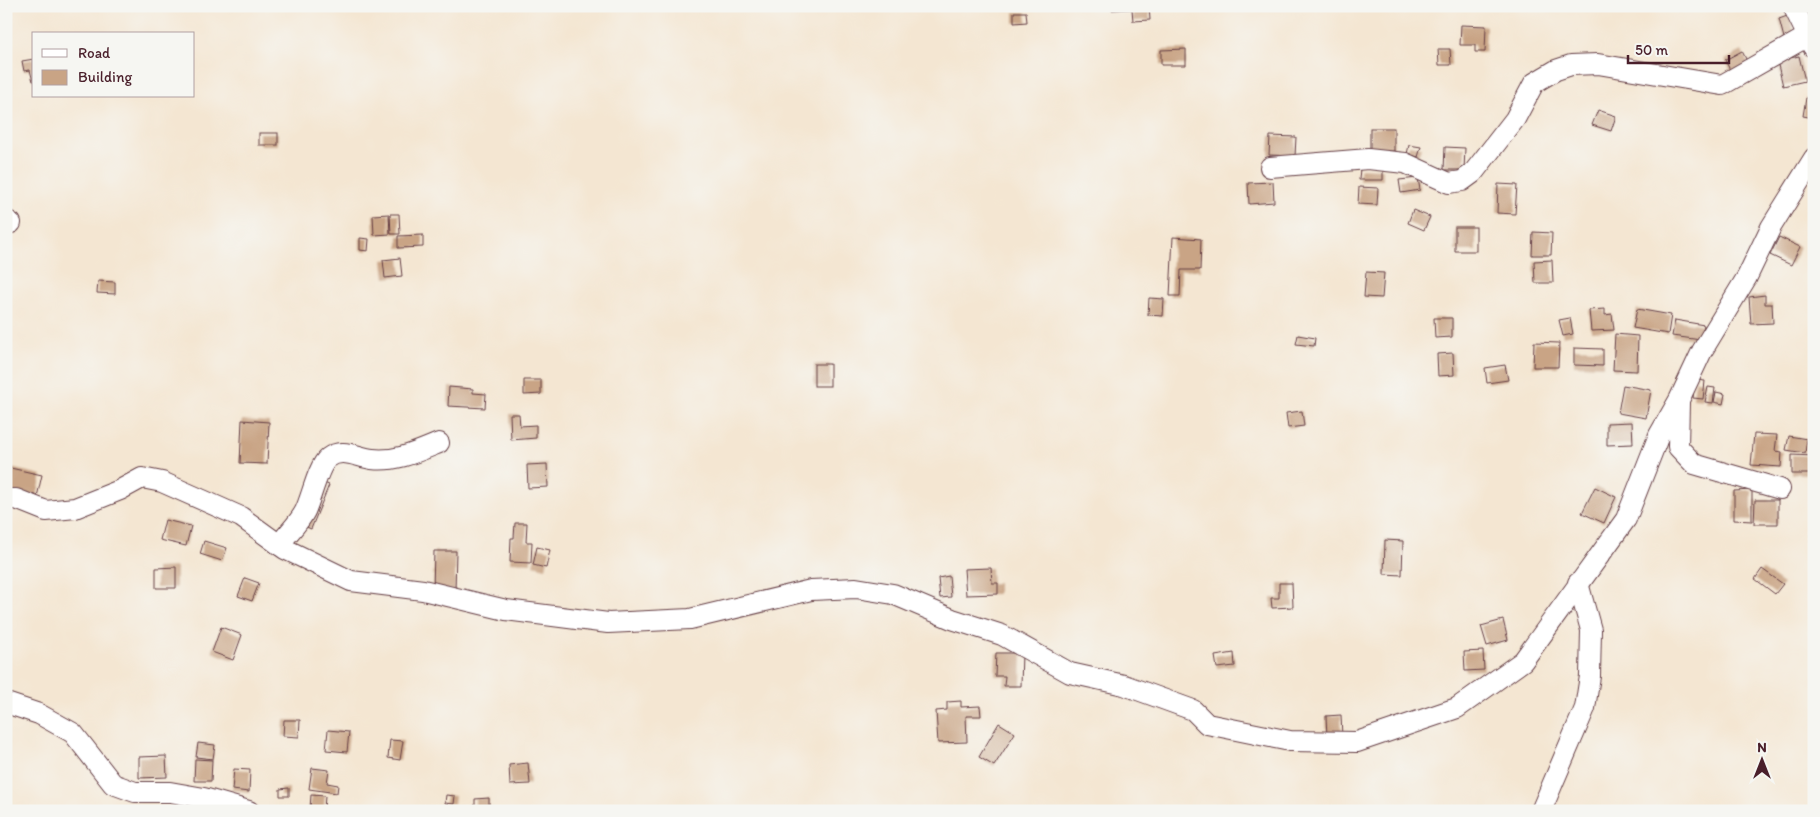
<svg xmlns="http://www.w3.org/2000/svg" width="1820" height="817" font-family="Itim,sans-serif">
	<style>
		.building { fill: #c9a485 }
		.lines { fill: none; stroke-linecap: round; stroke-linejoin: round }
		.minor-casing { stroke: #643d44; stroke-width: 22 }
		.minor { stroke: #fff; stroke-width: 20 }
	</style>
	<rect width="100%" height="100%" fill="#f6f6f2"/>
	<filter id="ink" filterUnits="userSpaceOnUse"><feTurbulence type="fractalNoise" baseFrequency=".02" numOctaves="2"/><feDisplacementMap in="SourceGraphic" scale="10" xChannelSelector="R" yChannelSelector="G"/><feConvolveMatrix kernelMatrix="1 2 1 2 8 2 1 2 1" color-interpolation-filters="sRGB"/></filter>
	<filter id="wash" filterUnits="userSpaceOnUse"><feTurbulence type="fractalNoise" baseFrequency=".0096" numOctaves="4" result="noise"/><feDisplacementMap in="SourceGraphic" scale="20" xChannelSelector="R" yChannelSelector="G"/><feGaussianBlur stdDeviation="1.12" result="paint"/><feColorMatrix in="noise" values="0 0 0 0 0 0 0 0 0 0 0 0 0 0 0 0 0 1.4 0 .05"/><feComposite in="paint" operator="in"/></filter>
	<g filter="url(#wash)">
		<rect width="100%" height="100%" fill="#f4e6d2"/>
		<g id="blocks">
			<!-- building -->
			<g class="building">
				<polygon points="1111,6 1149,6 1150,20 1133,21 1132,9 1111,10"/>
				<polygon points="1014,12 1026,12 1027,22 1014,23"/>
				<polygon points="1790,15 1795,35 1784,38 1779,19"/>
				<polygon points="1461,25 1486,26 1485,52 1475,52 1475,45 1460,45"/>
				<polygon points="1186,49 1186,65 1161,65 1161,50"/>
				<polygon points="1438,49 1450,49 1451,65 1439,65"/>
				<polygon points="1742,51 1749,65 1732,74 1725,60"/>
				<polygon points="1799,56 1805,81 1783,86 1777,61"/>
				<polygon points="34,59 34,81 33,81 30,70 24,71 22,61"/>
				<polygon points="1806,98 1814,99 1814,118 1803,116"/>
				<polygon points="1598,110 1616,116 1611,131 1592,125"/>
				<rect x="1370" y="128" width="24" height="23"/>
				<rect x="259" y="133" width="19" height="12"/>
				<polygon points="1270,136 1296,137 1295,156 1269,155"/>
				<polygon points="1409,145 1421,147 1418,157 1407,154"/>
				<polygon points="1445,147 1465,148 1464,170 1444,170"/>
				<polygon points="1360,168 1383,169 1383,180 1359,180"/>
				<polygon points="1418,178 1420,190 1401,193 1399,180"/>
				<polygon points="1273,182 1274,202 1249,204 1248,183"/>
				<polygon points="1498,184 1517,185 1515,214 1497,213"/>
				<polygon points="1359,187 1378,188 1377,205 1358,204"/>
				<polygon points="1413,210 1430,217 1424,230 1408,223"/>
				<polygon points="389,214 390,234 374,235 373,215"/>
				<polygon points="390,214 399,214 400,234 391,234"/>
				<rect x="1455" y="227" width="21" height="24"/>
				<polygon points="1533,232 1552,233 1551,255 1532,255"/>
				<polygon points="423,235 423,247 398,248 398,236"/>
				<polygon points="1173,237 1201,239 1200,270 1181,270 1180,296 1170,296"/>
				<polygon points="1779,237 1800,247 1791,265 1770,255"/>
				<polygon points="360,238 369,239 368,251 360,250"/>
				<polygon points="400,258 402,276 385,278 383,260"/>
				<polygon points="1552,260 1553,283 1535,283 1534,261"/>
				<polygon points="1366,272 1384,273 1382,298 1364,297"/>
				<polygon points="98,281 115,282 115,294 97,293"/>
				<polygon points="1765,295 1765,304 1772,304 1773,323 1751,324 1749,297"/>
				<polygon points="1149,298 1164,299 1163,316 1148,315"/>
				<polygon points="1605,309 1605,315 1612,314 1614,330 1591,331 1589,310"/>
				<polygon points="1637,309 1671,315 1668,334 1633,328"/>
				<polygon points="1434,318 1452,318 1452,337 1435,338"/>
				<polygon points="1570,318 1573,334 1563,336 1559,320"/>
				<polygon points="1675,320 1704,325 1701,340 1672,336"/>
				<polygon points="1615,334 1638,336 1637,371 1613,370"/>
				<polygon points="1298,335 1315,338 1314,346 1296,344"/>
				<polygon points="1534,342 1559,343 1558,367 1533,367"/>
				<polygon points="1574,348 1603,349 1603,366 1574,365"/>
				<polygon points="1453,353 1454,375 1438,376 1437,354"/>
				<rect x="814" y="364" width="16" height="22"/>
				<polygon points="1505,365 1508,380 1487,383 1485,368"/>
				<polygon points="524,380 541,380 541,394 524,395"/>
				<polygon points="1695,380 1705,381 1703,399 1693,398"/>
				<polygon points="1623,385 1651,390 1646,418 1618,413"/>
				<polygon points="449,387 473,389 473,393 486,394 485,408 448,406"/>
				<polygon points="1708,387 1715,388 1713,403 1705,402"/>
				<polygon points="1716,392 1725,394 1723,404 1714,402"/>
				<polygon points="1302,411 1304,426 1288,428 1286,413"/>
				<polygon points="510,414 519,414 520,426 536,425 536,438 511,440"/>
				<polygon points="242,420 269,422 267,464 240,463"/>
				<polygon points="1632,422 1633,444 1607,445 1607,423"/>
				<polygon points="1754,434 1777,435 1775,451 1782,452 1781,467 1751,465"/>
				<polygon points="1789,436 1807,439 1805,453 1786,450"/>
				<polygon points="1792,455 1814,456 1814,474 1792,474"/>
				<polygon points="547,464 548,487 528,488 527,465"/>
				<polygon points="6,467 42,475 37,497 6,490"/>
				<polygon points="319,481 329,485 311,529 300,524"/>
				<polygon points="1595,487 1616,497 1604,523 1582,513"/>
				<polygon points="1752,490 1752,521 1734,520 1734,491"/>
				<polygon points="1755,500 1778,500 1778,524 1754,524"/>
				<polygon points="165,520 191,526 186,546 160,540"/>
				<polygon points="515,523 527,523 526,542 532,542 531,563 510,562 511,538 514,538"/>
				<polygon points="1813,528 1814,528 1814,543 1810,542"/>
				<polygon points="1385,540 1403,541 1402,575 1384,574"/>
				<polygon points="204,541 227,548 222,561 200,554"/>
				<polygon points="537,547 550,550 546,568 533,565"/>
				<polygon points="434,551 456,551 455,590 433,590"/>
				<polygon points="176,567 176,588 156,588 156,568"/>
				<polygon points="991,568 992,583 998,583 998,594 966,595 964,569"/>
				<polygon points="1762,569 1783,584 1775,594 1755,579"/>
				<polygon points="949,576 951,597 940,598 938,578"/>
				<polygon points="245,578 259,583 252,601 238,596"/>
				<polygon points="1279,583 1292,583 1293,607 1272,608 1271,598 1279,598"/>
				<polygon points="1503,620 1508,640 1487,646 1481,626"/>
				<polygon points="221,627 242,635 233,660 212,652"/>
				<polygon points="1483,651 1484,670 1465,671 1464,652"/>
				<polygon points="996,653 1022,653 1021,686 1004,686 1005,676 995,676"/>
				<polygon points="1234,653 1235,666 1217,668 1215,656"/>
				<polygon points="961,701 961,707 980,706 981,716 966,716 967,742 938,743 936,711 947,710 947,702"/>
				<polygon points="1341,715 1342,737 1327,737 1326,716"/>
				<polygon points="284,720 300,720 299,737 283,736"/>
				<polygon points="999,723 1015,733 994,766 979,757"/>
				<polygon points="328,730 349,732 347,752 326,750"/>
				<polygon points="390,740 403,741 400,760 388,758"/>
				<polygon points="198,743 215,745 213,759 196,757"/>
				<polygon points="166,756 167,777 139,778 139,757"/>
				<polygon points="195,759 212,760 211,781 194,781"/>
				<polygon points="528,763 530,784 510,785 509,765"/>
				<polygon points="312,768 329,770 327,783 338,785 337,793 309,789"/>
				<polygon points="234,769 250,770 249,792 232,790"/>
				<polygon points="289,788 289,796 280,796 280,789"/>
				<polygon points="311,795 325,796 324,809 310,808"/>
				<polygon points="446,795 455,796 454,804 445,803"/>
				<polygon points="489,798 489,811 475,811 475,799"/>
			</g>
		</g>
	</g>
	<g filter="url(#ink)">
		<use href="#blocks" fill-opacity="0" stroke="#643d44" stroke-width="1"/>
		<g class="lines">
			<defs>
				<g id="minor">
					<polyline points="1793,6 1813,47"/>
					<polyline points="1270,167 1368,159 1405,163 1449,183 1462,181 1473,173 1515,119 1534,83 1556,70 1571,65 1598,64 1722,85 1808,36"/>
					<polyline points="6,220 11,223"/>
					<polyline points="1679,402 1678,447 1694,464 1780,489"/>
					<polyline points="6,499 16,499 46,511 75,508 120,490 142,478 162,482 241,517 285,549 351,581 423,590 506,610 608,623 690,619 811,590 856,588 893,594 952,619 1002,635 1070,673 1124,685 1193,710 1207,724 1290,741 1357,742 1457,708 1523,661 1626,519 1659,435 1679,400 1702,351 1747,277 1771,227 1814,158"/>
					<path d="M 279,545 C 287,534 299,523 305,511 C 311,499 318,466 328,458 C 341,447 357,457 372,459 C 396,462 417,452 439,443"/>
					<polyline points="6,703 39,714 73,733 113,784 135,792 170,792 204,798 249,811"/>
					<polyline points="1541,811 1585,708 1590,676 1591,630 1578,583"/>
				</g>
			</defs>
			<!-- minor casing -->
			<use href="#minor" class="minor-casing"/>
			<!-- minor -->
			<use href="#minor" class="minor"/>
		</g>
	</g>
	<!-- margin -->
	<rect width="1820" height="817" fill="none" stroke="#f6f6f2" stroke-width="25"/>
	<!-- legend -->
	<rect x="32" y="32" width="162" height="65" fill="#f6f6f2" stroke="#b1a0a2"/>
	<rect x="42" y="49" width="25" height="8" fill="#ffffff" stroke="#b1a0a2"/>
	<text x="78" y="58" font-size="15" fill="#4a1f2b">Road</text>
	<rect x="42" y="70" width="25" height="15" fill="#c9a485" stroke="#b1a0a2"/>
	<text x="78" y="82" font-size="15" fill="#4a1f2b">Building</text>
	<!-- north arrow -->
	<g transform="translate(1762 760)" stroke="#f6f6f2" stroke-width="4" paint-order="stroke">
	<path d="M0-4L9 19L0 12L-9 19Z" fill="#4a1f2b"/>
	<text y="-8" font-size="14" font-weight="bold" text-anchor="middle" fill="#4a1f2b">N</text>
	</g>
	<!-- scale -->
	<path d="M1628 55v8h101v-8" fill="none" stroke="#4a1f2b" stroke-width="2.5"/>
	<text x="1635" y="55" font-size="15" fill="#4a1f2b" stroke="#f6f6f2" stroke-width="4" paint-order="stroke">50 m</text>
</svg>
